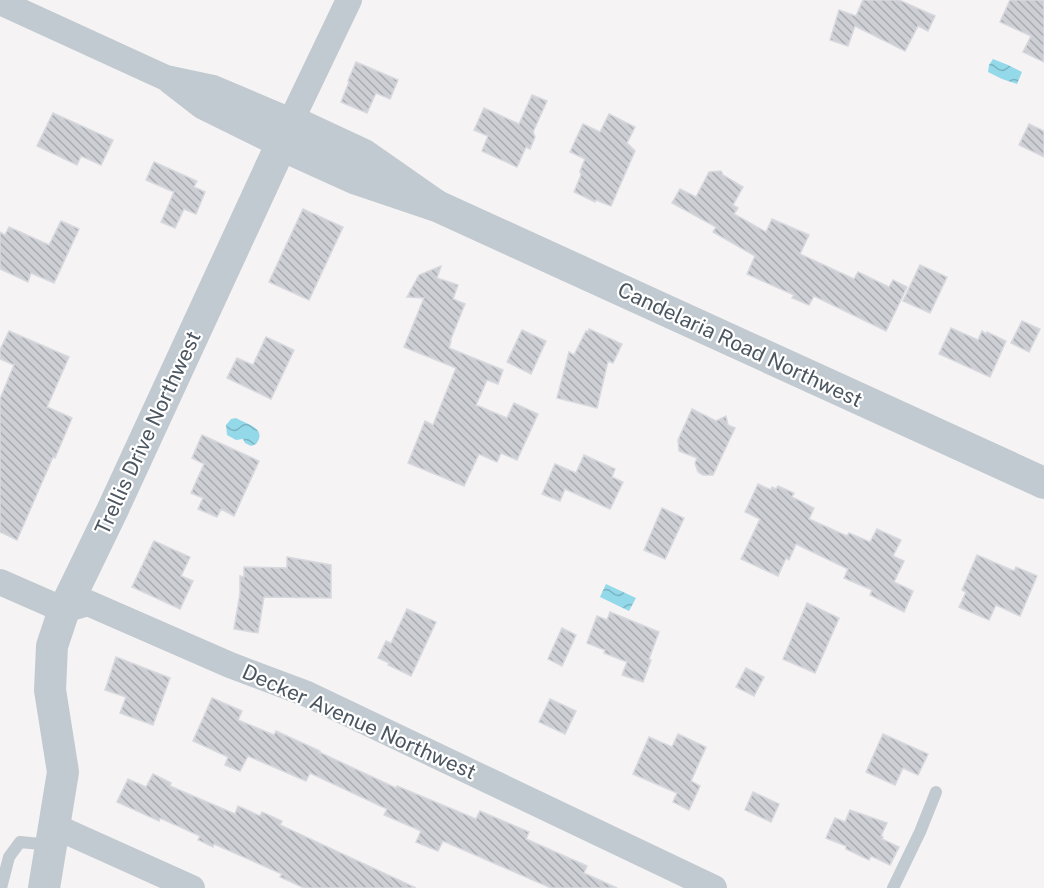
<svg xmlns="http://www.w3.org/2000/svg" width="1044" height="888" font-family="'Public Sans',sans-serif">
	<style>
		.water { fill: url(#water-waves) }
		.building { fill: url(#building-back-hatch); stroke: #d7d9de; stroke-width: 1.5 }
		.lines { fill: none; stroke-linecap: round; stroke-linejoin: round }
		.service { stroke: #c2cad1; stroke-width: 12 }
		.minor { stroke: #c2cad1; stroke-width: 26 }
		.tertiary { stroke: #c2cad1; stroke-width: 32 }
		.labels { text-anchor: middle; stroke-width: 4.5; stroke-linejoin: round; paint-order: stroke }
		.street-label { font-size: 21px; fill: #4b5660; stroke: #fff }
	</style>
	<defs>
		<pattern id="water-waves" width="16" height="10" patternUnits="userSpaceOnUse" patternTransform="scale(1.5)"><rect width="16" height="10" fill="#94d9ea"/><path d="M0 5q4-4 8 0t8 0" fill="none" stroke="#7bb3c1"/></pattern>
		<pattern id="building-back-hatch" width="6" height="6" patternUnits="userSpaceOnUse" patternTransform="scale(1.5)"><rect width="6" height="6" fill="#cdcfd5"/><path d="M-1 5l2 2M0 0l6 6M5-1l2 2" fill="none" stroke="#a8abb0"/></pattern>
	</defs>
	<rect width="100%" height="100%" fill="#f5f3f3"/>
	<!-- water -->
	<g class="water">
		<polygon points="993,59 1008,65 1022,72 1017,84 1002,79 988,72 989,65"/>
		<path d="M 236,418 C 247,424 268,429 256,444 L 251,446 L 245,443 L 243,439 L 236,440 L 227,435 L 226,425 L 231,419 Z"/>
		<polygon points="606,584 636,598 629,611 600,597"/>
	</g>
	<!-- building -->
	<g class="building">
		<polygon points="863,0 899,0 935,16 928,31 918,26 905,51 855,26 848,46 830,40 839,10 856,16"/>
		<polygon points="1010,0 1044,0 1044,62 1023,52 1031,36 1000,22"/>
		<polygon points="356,62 398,80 390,99 376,93 367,113 341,102 349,82 348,81"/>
		<polygon points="532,95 547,101 533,132 535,137 530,149 526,147 517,167 482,151 488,136 474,130 484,108 519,124"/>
		<polygon points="53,113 113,140 101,165 81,156 77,165 37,146"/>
		<polygon points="609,114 635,127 627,143 635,151 611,206 596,200 595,202 574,192 581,175 580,171 585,159 570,152 583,124 600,132"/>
		<polygon points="1029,124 1044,131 1044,157 1019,145"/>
		<polygon points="154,162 197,181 194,187 205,192 196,214 184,209 175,228 161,222 174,192 146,180"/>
		<polygon points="721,171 723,175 743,187 733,205 738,208 734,214 766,232 772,219 809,235 800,254 854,279 858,272 889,287 893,280 907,287 886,331 814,296 809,305 792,298 794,295 747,274 755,256 713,232 716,227 672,203 680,189 696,197 709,172"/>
		<polygon points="303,209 343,227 309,300 269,282"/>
		<polygon points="61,221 79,229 54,283 31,273 28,282 0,269 0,232 5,235 9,227 49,245"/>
		<polygon points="920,265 947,277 930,313 903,301"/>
		<polygon points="441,266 437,278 458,285 453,299 465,304 450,341 451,341 449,348 503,370 498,384 487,380 476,405 507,418 514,403 538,414 517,460 501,453 497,462 479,454 464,486 408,463 425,421 433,425 456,368 404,347 424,298 407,297 419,275"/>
		<polygon points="1022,321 1040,329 1029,352 1011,343"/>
		<polygon points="951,328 978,340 982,331 986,334 987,332 1006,341 990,377 939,354"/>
		<polygon points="589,329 622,344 613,363 608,361 597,408 557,398 569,352 574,355 586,331 588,332"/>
		<polygon points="522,330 546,341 531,374 507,362"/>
		<polygon points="9,331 69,357 47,407 72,418 55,458 53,457 17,540 0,532 0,399 14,365 0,359 0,350"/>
		<polygon points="266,337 294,350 271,399 227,378 237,358 253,365"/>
		<polygon points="692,409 716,421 726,416 728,425 735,428 713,475 703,475 698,472 695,463 697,458 679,451 678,440"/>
		<polygon points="202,435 259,461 234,516 221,509 217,517 198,509 203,498 191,493 204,464 192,458"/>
		<polygon points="584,455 615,469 612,477 623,482 610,509 565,489 560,501 542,494 555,464 576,473"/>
		<polygon points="758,484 771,490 772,487 776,489 778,486 794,493 792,497 814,508 809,519 847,536 849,533 870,542 877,529 901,540 893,556 904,561 894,582 913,591 904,612 870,595 872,590 844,578 848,569 796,544 789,560 786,558 778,576 741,559 760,519 745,512"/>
		<polygon points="662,508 684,518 665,559 644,550"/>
		<polygon points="154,541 190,557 181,576 193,581 180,609 132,587"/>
		<polygon points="977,555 1014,571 1016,567 1037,576 1020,616 996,605 989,620 959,607 966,592 962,590"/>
		<polygon points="287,557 331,565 331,598 264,597 258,633 234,629 240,593 240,576 244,577 244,567 287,568"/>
		<polygon points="807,603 839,618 815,673 783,659"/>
		<polygon points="407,609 436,622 411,676 388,665 389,663 378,658 386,641 391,643"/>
		<polygon points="610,612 659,632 649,659 651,660 643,682 622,675 627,662 604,653 605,650 587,643 597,616 607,620"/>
		<polygon points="562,628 576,635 562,666 548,659"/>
		<polygon points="116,657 170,678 153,725 120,713 126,697 105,690"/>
		<polygon points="746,668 764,677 754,696 736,687"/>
		<polygon points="212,698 242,711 238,720 274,735 276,731 320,751 319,752 396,788 397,786 476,819 480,811 529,832 526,839 587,866 584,873 617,888 551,888 443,841 438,851 416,842 421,831 384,815 387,809 310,773 306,781 248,756 240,771 225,765 228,757 193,741"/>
		<polygon points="550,699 576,711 565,734 539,722"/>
		<polygon points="678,734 706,747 691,781 700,786 689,810 673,802 677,793 633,774 649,737 672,747"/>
		<polygon points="883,734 928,754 918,775 903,768 895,785 866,772"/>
		<polygon points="153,774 171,783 170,786 235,814 238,806 260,816 262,812 282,821 280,825 416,888 304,888 280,877 282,874 214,844 213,847 198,840 200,836 160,818 159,821 117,802 128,779 146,787"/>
		<polygon points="753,792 779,804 771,822 745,810"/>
		<polygon points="850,810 887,823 881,836 883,837 882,839 899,847 890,865 871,856 869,860 846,849 846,846 826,838 835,818 845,822"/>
	</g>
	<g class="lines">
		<!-- service -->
		<g class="service">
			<polyline points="1,888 9,857 20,842 51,845"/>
			<polyline points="893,888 920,832 936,792"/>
		</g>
		<!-- minor -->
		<g class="minor">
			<polyline points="0,2 166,78 213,88 291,121 349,0"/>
			<polyline points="171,82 202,106 281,145"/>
			<polyline points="0,582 64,610 88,603 230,665 307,694 714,888"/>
			<polyline points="54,826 192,888"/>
		</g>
		<!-- tertiary -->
		<g class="tertiary">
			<polyline points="281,145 354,178 437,206 1044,483"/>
			<polyline points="44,888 63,772 50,690 52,646 64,610 112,511 281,145 291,121 364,155 437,206"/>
		</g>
	</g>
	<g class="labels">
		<!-- street labels -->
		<g class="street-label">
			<text transform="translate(740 345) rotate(25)" y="7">Candelaria Road Northwest</text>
			<text transform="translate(148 433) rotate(-65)" y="7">Trellis Drive Northwest</text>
			<text transform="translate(359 722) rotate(24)" y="7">Decker Avenue Northwest</text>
		</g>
	</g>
</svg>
